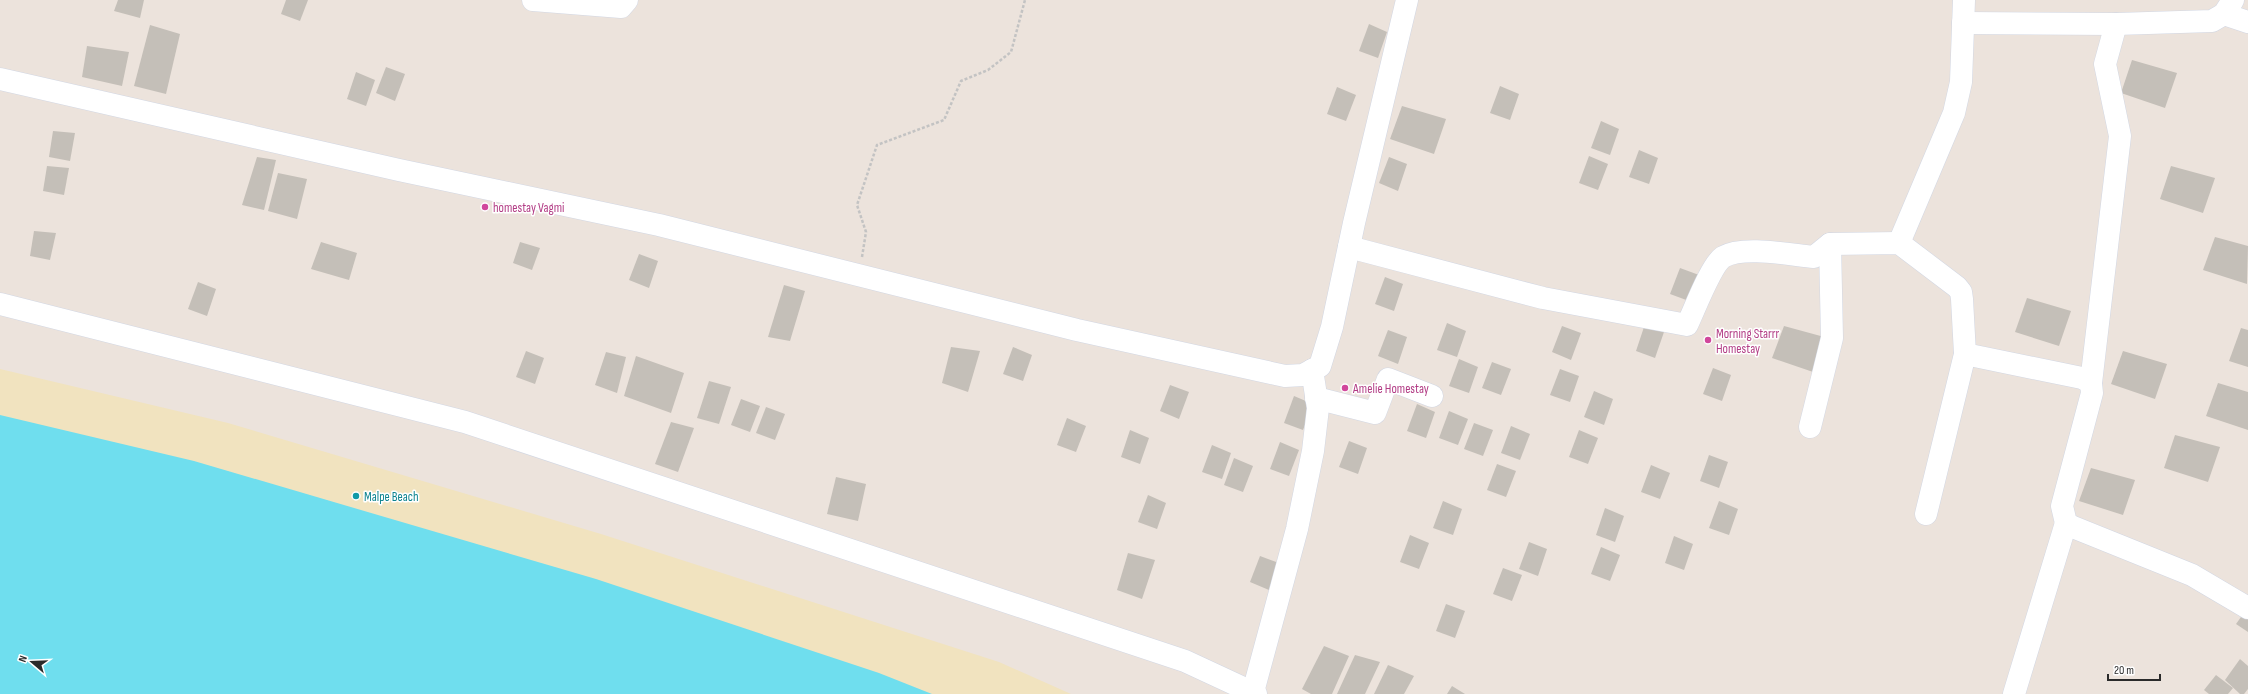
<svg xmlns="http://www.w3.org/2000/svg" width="2248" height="694" font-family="'Sofia Sans Condensed',sans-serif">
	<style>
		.sand { fill: #f1e3bf }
		.water { fill: #6fdeee }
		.building { fill: #c4bfb8 }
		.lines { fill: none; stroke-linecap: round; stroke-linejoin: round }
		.minor-casing { stroke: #d2d7e3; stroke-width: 23 }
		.path { stroke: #c3c3c3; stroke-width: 2.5; stroke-dasharray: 3 2; stroke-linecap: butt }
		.minor { stroke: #fff; stroke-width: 22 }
		.hotel-dot { fill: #d1479c; stroke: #fff; stroke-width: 1.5 }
		.culture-dot { fill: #0f9aa8; stroke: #fff; stroke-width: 1.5 }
		.labels { text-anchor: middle; stroke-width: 3; stroke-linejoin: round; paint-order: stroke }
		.hotel-label { font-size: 13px; fill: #b23c85; stroke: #fff; text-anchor: start }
		.culture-label { font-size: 13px; fill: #0d838f; stroke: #fff; text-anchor: start }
	</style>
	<rect width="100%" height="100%" fill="#ece3dc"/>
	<!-- sand -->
	<polygon class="sand" points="0,369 228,423 601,534 999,662 1071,694 861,694 0,433"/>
	<!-- water -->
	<polygon class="water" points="0,415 194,461 596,579 879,673 932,694 0,694"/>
	<!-- building -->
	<g class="building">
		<polygon points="118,0 144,0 140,18 114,11"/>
		<polygon points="286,0 308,0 300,21 281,14"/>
		<polygon points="1369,24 1387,32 1378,58 1359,51"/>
		<polygon points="150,25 180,34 166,94 134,86"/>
		<polygon points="87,46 129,52 122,86 82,77"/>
		<polygon points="2132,60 2177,73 2165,108 2121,93"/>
		<polygon points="386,67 405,74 395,101 376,93"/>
		<polygon points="356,72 375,80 366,106 347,99"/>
		<polygon points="1500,86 1519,94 1510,120 1490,113"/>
		<polygon points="1337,87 1356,95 1346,121 1327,114"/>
		<polygon points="1402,106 1446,119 1434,154 1390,139"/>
		<polygon points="1601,121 1619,129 1610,155 1591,148"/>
		<polygon points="53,131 75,133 70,161 49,157"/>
		<polygon points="1639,150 1658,158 1649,184 1629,177"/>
		<polygon points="1589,156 1608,164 1598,190 1579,183"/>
		<polygon points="257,157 276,160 264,210 242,205"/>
		<polygon points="1389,157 1407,164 1398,191 1379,183"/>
		<polygon points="47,166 69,168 64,195 43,191"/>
		<polygon points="2171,166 2215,178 2203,213 2160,199"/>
		<polygon points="278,173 307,179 297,219 268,211"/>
		<polygon points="34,231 56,233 50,260 30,256"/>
		<polygon points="2215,237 2248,246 2247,284 2203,270"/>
		<polygon points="321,242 357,253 349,280 311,269"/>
		<polygon points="520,242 540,248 532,270 513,263"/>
		<polygon points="639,254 658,261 649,288 629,280"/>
		<polygon points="1680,268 1699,275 1689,301 1670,294"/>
		<polygon points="1385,277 1403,284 1394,311 1375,304"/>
		<polygon points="198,282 216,289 207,316 188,309"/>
		<polygon points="784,285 805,291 790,341 768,337"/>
		<polygon points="2027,298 2071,311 2059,346 2015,332"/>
		<polygon points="1447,323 1466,331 1457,357 1437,350"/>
		<polygon points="1645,324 1664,332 1655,358 1636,351"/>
		<polygon points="1562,326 1581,333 1571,360 1552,352"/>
		<polygon points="1784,326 1828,338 1816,373 1772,358"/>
		<polygon points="2241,328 2248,330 2248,367 2229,361"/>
		<polygon points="1388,330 1407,337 1398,364 1378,356"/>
		<polygon points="951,347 980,351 968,392 942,383"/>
		<polygon points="1013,347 1032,355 1023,381 1003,374"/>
		<polygon points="526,351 544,358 535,384 516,377"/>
		<polygon points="2123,351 2167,364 2155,399 2111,384"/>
		<polygon points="606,352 626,357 617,393 595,385"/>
		<polygon points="636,356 684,373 671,413 624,396"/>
		<polygon points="1459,359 1478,367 1469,393 1449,386"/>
		<polygon points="1492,362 1511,369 1501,395 1482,388"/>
		<polygon points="1713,368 1731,375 1722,401 1703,394"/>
		<polygon points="1560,369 1579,376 1570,402 1550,395"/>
		<polygon points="709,381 731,387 719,424 697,418"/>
		<polygon points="2218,383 2248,392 2248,430 2206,416"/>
		<polygon points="1170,385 1189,392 1179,419 1160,411"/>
		<polygon points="1594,391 1613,399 1604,425 1584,417"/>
		<polygon points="1294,396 1313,404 1303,430 1284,423"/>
		<polygon points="741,399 760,406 750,432 731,425"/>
		<polygon points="1417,404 1435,412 1426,438 1407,431"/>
		<polygon points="766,407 785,414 775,440 756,433"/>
		<polygon points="1449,411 1468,419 1458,445 1439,438"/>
		<polygon points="1067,418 1086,426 1076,452 1057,445"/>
		<polygon points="671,422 694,428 678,472 655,464"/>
		<polygon points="1474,423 1493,430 1483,456 1464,449"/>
		<polygon points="1511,426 1530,434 1520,460 1501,453"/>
		<polygon points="1130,430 1149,438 1140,464 1121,457"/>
		<polygon points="1579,430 1598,438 1588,464 1569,457"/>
		<polygon points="2175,435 2220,447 2208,482 2164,468"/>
		<polygon points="1349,441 1367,448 1358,474 1339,467"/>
		<polygon points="1280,442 1299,450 1289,476 1270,469"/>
		<polygon points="1212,445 1231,453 1222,479 1202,472"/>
		<polygon points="1709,455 1728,462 1719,488 1700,481"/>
		<polygon points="1234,458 1253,466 1243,492 1224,485"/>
		<polygon points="1497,464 1516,471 1506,497 1487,490"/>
		<polygon points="1651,465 1670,473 1660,499 1641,492"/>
		<polygon points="2091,468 2135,480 2123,515 2079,501"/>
		<polygon points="836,477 866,484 858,521 827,514"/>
		<polygon points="1148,495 1166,503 1157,529 1138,522"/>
		<polygon points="1443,501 1462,509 1453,535 1433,528"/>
		<polygon points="1719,501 1738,509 1729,535 1709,528"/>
		<polygon points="1605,508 1624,516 1615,542 1596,535"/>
		<polygon points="1410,535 1429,543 1419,569 1400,562"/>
		<polygon points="1674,536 1693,544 1684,570 1665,563"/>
		<polygon points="1529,542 1547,549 1538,576 1519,569"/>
		<polygon points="1601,547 1620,555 1610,581 1591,574"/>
		<polygon points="1128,553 1155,560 1142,599 1117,590"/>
		<polygon points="1260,556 1279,563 1269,590 1250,582"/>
		<polygon points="1503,568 1522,575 1512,601 1493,594"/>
		<polygon points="1446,604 1465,611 1455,638 1436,631"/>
		<polygon points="2246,610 2248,611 2248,632 2236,624"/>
		<polygon points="1324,646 1349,656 1332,694 1311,694 1302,689"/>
		<polygon points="1355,655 1380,662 1365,694 1337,694"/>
		<polygon points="2240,659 2248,666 2248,689 2244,694 2240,694 2225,680"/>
		<polygon points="1388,665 1414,676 1404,694 1374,694"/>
		<polygon points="2216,675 2233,688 2228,694 2209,694 2204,690"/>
		<polygon points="1452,686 1465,694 1447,694"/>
	</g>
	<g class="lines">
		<defs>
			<g id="minor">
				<polyline points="533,0 621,7 627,0"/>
				<polyline points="2224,14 2248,22"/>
				<polyline points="1963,23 2116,24"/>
				<polyline points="0,79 399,170 659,225 1077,330 1285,376 1303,375 1320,366 1332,327 1354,223 1407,0"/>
				<polyline points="1899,243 1954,113 1961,82 1964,0"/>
				<path d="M 1349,247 L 1543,298 L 1687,325 C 1694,311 1711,265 1723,257 C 1743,245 1791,255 1814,257 L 1830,244 L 1899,243 L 1957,287 L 1961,292 L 1962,299 L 1965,354 L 1926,514"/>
				<polyline points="0,304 465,422 1185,661 1256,694"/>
				<polyline points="1965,354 2082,378 2091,383 2092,393 2062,506 2066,523 2073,527 2192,575 2248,608"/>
				<polyline points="2091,383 2120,136 2105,64 2116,24 2212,21 2224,14 2233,0"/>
				<polyline points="1316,398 1375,413 1388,379 1432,396"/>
				<polyline points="1810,427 1832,338 1830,244"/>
				<polyline points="1253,692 1297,529 1313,451 1318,408 1312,370"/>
				<polyline points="2014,694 2066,523"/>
			</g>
		</defs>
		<!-- minor casing -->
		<use href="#minor" class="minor-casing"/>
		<!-- path -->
		<polyline class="path" points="862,257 866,232 857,205 877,145 944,120 961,81 988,70 1011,52 1025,0"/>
		<!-- minor -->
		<use href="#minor" class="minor"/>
	</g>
	<!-- markers -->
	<g class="hotel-dot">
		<circle cx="485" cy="207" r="4"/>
		<circle cx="1708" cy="340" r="4"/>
		<circle cx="1345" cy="388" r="4"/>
	</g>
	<circle class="culture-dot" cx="356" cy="496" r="4"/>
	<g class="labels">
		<!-- hotel labels -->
		<g class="hotel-label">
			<text x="493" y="212">homestay Vagmi</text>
			<text x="1716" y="338">Morning Starrr<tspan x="1716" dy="15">Homestay</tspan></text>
			<text x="1353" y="393">Amelie Homestay</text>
		</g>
		<!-- culture labels -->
		<g class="culture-label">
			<text x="364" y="501">Malpe Beach</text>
		</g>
	</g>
	<!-- north arrow -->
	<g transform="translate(32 662) rotate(289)" stroke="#ffffff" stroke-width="3" paint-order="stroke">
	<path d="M0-3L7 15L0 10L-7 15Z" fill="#2a2a2a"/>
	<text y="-6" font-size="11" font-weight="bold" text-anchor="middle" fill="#2a2a2a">N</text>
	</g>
	<!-- scale -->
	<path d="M2108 674v6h52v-6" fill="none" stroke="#2a2a2a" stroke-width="2"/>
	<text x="2114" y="674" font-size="12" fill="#2a2a2a" stroke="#ffffff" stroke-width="3" paint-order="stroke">20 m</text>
</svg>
